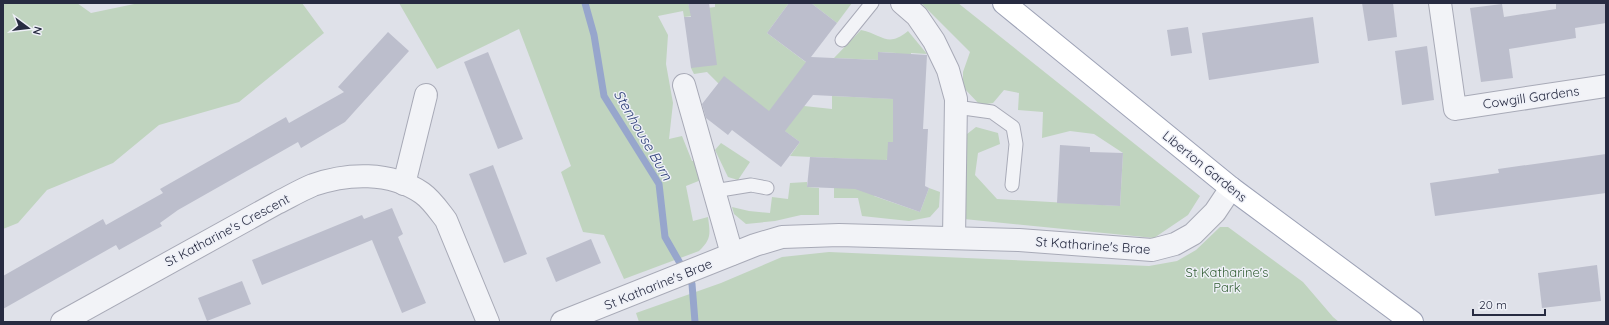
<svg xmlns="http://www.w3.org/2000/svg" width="1609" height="325" font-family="Quicksand,sans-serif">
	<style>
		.green { fill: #c0d4bf }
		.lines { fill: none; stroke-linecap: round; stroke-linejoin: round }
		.stream { stroke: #97a6cc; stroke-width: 7 }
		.building { fill: #bcbecc }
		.service-casing { stroke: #a8aab7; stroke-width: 15 }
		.minor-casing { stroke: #a8aab7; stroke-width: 24 }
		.primary-casing { stroke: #9da2b6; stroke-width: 24 }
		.service { stroke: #f2f3f7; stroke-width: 13 }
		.minor { stroke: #f2f3f7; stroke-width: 22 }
		.primary { stroke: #fff; stroke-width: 22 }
		.labels { text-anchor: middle; stroke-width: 3; stroke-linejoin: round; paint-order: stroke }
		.street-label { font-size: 13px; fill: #272b41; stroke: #eef0f7 }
		.park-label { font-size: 13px; fill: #335e34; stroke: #eef0f7 }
		.water-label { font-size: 14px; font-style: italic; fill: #2e4078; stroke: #eef0f7 }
	</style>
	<rect width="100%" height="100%" fill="#dfe1e9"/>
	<!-- green -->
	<g class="green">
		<polygon points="3,3 77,3 91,13 139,3 302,3 324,33 239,102 159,125 113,163 47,190 18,223 3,229"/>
		<path d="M 399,3 L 688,3 L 690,10 L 715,7 L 715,3 L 789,3 L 767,33 L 807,63 L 804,106 L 832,109 L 832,96 L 919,100 L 917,117 L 893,116 L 893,127 L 898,128 L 898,142 L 888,142 L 888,153 L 897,159 L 887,159 L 874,196 L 920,212 L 929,188 L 940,192 L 939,207 L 930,217 L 909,221 L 862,216 L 858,198 L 834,198 L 834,188 L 857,159 L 790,156 L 800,142 L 719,84 L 707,72 L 694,74 L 691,68 L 710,14 L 684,17 L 683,11 L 658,16 L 668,35 L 666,64 L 673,103 L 669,139 L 682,136 L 692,161 L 697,161 L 701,180 L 686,186 L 693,221 L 708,217 C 710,233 712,239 699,251 L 624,279 L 604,235 L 583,232 L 561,172 L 571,166 L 519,29 L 437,69 Z"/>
		<polygon points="811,3 852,3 837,23"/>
		<polygon points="921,3 958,3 1200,196 1188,215 1154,238 964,219 967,134 976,127 998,133 1000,144 978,153 975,175 997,199 1120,206 1123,153 1094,134 1070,131 1042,138 1043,112 1018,110 1019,93 1004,90 993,103 980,105 963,87 963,72 970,52"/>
		<path d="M 861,30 C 884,35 887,48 908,31 L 927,54 L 911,53 L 911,63 L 896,62 L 896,53 L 879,52 L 878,60 L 834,58 Z"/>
		<polygon points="721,143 750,162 738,180 728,177 715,150"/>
		<polygon points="807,182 807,187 819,188 819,215 801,215 775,221 746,224 734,214 732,207 749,211 770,213 772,197 788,199 790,183"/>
		<polygon points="1220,227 1228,227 1303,282 1333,317 1339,322 639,322 636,313 721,283 782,257 829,252 1149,266 1177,261 1196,250"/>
	</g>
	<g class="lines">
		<!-- stream -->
		<polyline class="stream" points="585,3 594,35 604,96 659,184 665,237 692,284 695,322"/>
	</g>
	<!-- building -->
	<g class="building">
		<polygon points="688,3 709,3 717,65 691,68 684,17 691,17"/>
		<polygon points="789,3 811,3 837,23 811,57 878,60 878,52 927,55 923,129 928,129 925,186 929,188 920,212 855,189 807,187 810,157 887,160 888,142 893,142 893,99 813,95 785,131 800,142 781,167 732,130 728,135 706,118 702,104 724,76 769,111 806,62 767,33"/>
		<polygon points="1362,3 1393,3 1397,37 1368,41"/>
		<polygon points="1565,3 1606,3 1606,23 1575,28 1576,38 1509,49 1513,78 1481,82 1470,8 1502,4 1504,17 1556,9 1556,4"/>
		<polygon points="1313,17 1319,63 1209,80 1202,33"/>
		<polygon points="1188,27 1192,53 1171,56 1167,30"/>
		<polygon points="388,32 409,51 345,122 301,148 298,142 178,210 160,223 162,226 119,250 116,245 3,309 3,276 103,219 106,225 163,193 160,189 286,117 289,123 344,92 338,87"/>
		<polygon points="1427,46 1434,100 1402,105 1395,51"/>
		<polygon points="488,52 523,139 498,149 464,62"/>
		<polygon points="1060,145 1090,147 1090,152 1123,153 1120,206 1057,203"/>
		<polygon points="1606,154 1606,193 1435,216 1430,183 1499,173 1498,169"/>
		<polygon points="493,165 527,254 504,263 469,174"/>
		<polygon points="392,208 403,234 398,237 426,303 402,313 372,240 262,285 252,260 362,215 364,219"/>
		<polygon points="591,239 601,263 556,282 546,258"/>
		<polygon points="1597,265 1601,301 1542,308 1538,273"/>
		<polygon points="242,281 251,304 207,321 198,298"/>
	</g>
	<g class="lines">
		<defs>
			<g id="service">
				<polyline points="842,40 872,3"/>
				<polyline points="956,107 992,112 1013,127 1016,144 1012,185"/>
				<polyline points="714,191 751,185 767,188"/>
			</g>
			<g id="minor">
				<polyline points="902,3 917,16 934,41 948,70 956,99 954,238"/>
				<polyline points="1440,3 1455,109 1606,86"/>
				<polyline points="684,85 732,254"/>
				<polyline points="404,184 426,95"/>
				<path d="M 62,322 L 277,203 C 289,197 301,190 313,185 C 347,173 390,171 422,193 C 432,200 439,211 446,220 L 488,322"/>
				<polyline points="562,322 755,245 782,237 839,235 1019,240 1152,250 1175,244 1193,234 1215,212 1231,188"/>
			</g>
			<polyline id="primary" points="1004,3 1231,188 1412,322"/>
		</defs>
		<!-- service casing -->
		<use href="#service" class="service-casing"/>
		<!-- minor casing -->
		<use href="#minor" class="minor-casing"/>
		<!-- primary casing -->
		<use href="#primary" class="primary-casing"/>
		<!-- service -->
		<use href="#service" class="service"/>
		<!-- minor -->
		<use href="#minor" class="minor"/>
		<!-- primary -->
		<use href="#primary" class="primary"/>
	</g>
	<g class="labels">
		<!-- street labels -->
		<g class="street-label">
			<text transform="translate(1531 97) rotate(-8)" y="5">Cowgill Gardens</text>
			<text transform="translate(1205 166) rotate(39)" y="5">Liberton Gardens</text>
			<text transform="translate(227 230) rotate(-28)" y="5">St Katharine's Crescent</text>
			<text transform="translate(1093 245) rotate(4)" y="5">St Katharine's Brae</text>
			<text transform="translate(658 284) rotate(-22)" y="5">St Katharine's Brae</text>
		</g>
		<!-- park labels -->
		<g class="park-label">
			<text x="1227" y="277">St Katharine's<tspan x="1227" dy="15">Park</tspan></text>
		</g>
		<!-- water labels -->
		<g class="water-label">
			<text transform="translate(643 135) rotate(60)" y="5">Stenhouse Burn</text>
		</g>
	</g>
	<!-- border -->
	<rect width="1609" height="325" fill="none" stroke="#272b41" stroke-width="8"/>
	<!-- north arrow -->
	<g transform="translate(28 28) rotate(105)" stroke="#eef0f7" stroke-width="3" paint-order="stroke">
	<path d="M0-3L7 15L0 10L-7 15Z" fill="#272b41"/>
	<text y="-6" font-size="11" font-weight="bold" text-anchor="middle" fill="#272b41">N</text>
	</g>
	<!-- scale -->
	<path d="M1473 309v6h72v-6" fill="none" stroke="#272b41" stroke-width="2"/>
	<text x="1479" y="309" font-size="12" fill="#272b41" stroke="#eef0f7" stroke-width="3" paint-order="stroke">20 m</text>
</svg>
